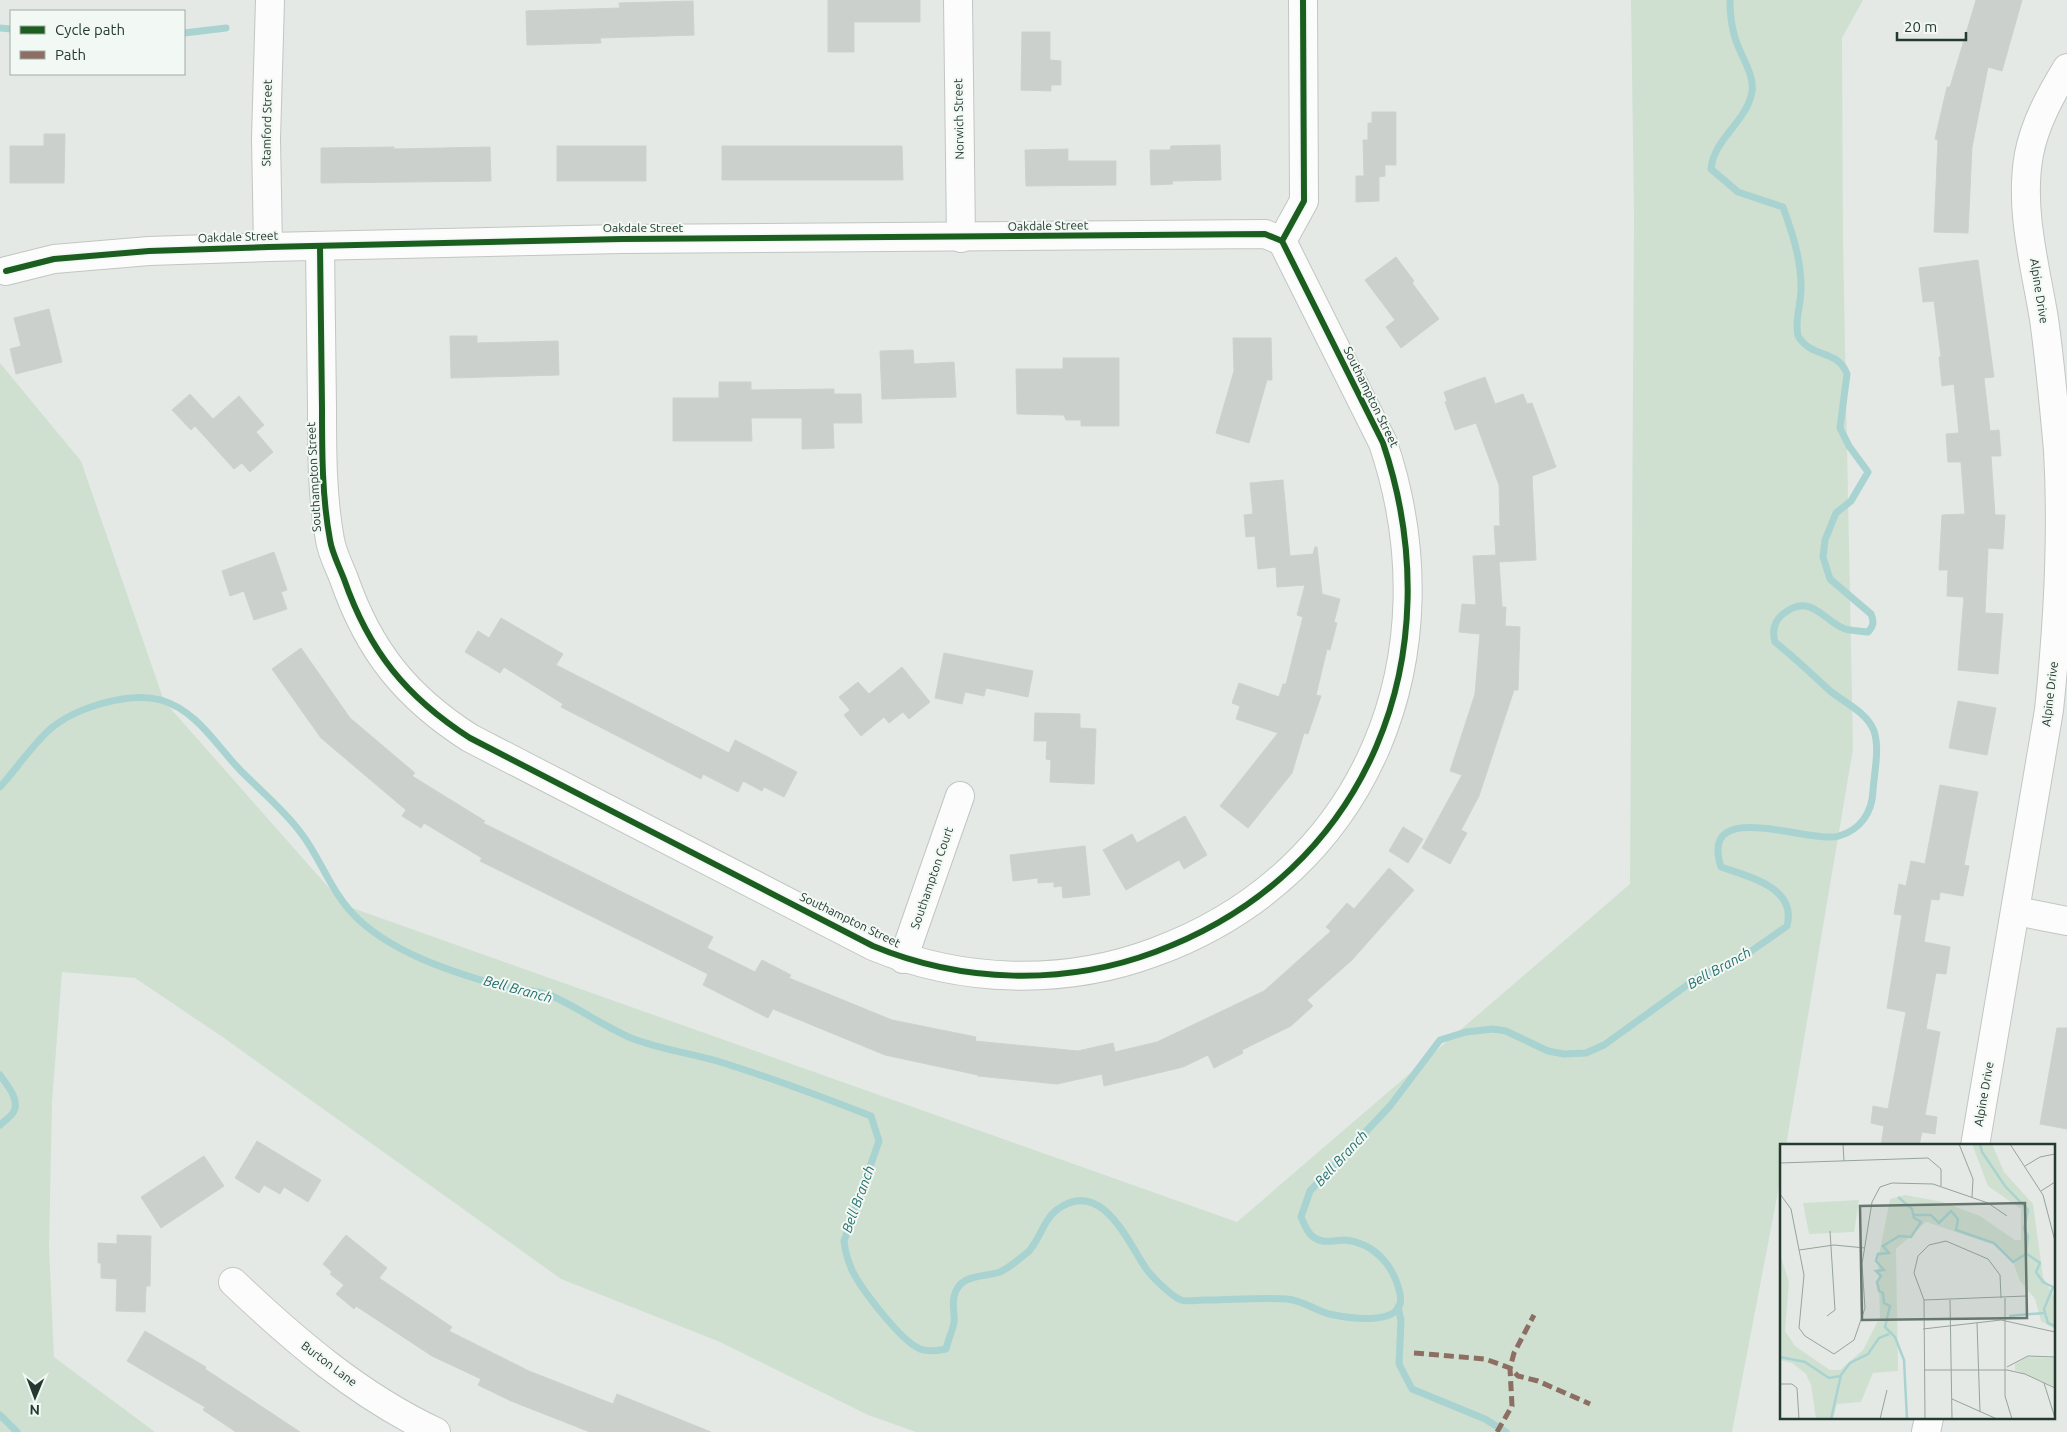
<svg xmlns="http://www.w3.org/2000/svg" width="2067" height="1432" font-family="Ubuntu,sans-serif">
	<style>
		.green { fill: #cfe0d1 }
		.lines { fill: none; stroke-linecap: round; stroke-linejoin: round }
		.stream { stroke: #a9d3d0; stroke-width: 7 }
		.building { fill: #cbd0cd; stroke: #cdd1cf }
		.minor-casing { stroke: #c1c6c3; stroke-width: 30 }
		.minor { stroke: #fbfcfb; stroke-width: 28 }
		.quiet { stroke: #8d6e63; stroke-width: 5; stroke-dasharray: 10 5; stroke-linecap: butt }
		.cycleway-casing { stroke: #f2f8f4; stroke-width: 9 }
		.cycleway { stroke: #1b5e20; stroke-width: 6 }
		.labels { text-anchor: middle; stroke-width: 4; stroke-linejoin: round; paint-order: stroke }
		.street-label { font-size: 12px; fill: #243a30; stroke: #f2f8f4 }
		.water-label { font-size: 14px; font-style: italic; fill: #256f6d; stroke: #f2f8f4 }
		.inset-river { fill: none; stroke: #a9d3d0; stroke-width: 2.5 }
		.inset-road { fill: none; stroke: #97a39d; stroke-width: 1 }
		.view { fill: #677770; fill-opacity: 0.15; stroke: #677770; stroke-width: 2.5 }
		.inset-edge { fill: none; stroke: #243a30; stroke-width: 2.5 }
	</style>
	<rect width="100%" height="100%" fill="#e4e9e6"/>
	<!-- green -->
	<polygon class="green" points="1631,0 1863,0 1842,38 1843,242 1853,749 1786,1146 1781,1146 1781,1176 1732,1432 916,1432 868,1415 720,1342 561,1279 224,1038 135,978 62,972 52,1103 49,1247 54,1357 155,1432 0,1432 0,363 81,461 164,701 344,905 1237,1222 1630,884 1634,217"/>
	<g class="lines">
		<!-- stream -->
		<g class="stream">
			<polyline points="0,28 11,29"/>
			<polyline points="184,33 226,28"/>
			<path d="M 0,787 C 16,769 31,747 48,731 C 73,708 129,691 161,700 C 198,711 217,747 242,772 C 262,792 285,811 301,833 C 323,862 331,894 359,920 C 396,954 452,972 501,986 C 517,990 536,990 552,996 C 579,1008 603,1026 631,1038 C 659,1049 689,1053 717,1061 C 769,1077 820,1096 871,1116 L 879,1141 L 844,1241 C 845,1251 848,1261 852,1270 C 861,1289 901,1341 920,1349 C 928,1352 937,1351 946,1349 C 948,1340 952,1332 954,1323 C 955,1315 952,1305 954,1297 C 959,1273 983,1278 1000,1272 C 1011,1267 1019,1259 1028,1252 C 1040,1240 1044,1218 1058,1209 C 1101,1178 1127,1240 1145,1267 C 1150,1275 1171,1296 1181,1300 C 1187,1302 1197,1300 1203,1300 C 1231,1300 1259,1297 1287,1299 C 1301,1300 1315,1310 1329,1314 C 1348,1318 1407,1328 1400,1294 C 1394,1265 1374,1243 1345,1240 C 1333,1240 1323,1245 1312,1236 C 1307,1232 1304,1223 1301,1217 L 1310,1191 L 1390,1106 L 1440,1040 L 1466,1032 L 1493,1029 L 1506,1031 L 1548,1051 L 1564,1054 L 1586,1053 L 1604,1045 L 1697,978 L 1747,954 L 1787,926 C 1797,887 1749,877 1721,867 C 1698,795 1811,845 1839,836 C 1860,830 1872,813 1873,791 C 1874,773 1880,749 1874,731 C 1867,712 1843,702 1829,690 C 1811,673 1794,657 1775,642 C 1772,631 1774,621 1783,614 C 1811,592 1822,620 1845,629 C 1852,631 1861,631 1868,632 C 1874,626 1874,621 1871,614 L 1830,579 L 1823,557 L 1825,540 L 1836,513 L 1851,501 L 1868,472 L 1849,446 L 1840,428 L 1847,374 C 1838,349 1812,359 1798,336 C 1794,320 1802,302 1801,286 C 1801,259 1792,232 1783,207 L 1738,192 L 1711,169 C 1714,138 1746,123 1752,92 C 1755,73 1738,53 1734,34 C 1731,23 1730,12 1730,0"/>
			<path d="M 0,1075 C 6,1084 20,1099 14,1111 C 12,1116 4,1121 0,1125"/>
			<polyline points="1398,1307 1401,1320 1399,1364 1412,1389 1485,1419 1506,1432"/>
			<polyline points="0,1415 17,1432"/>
		</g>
	</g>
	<!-- building -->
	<g class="building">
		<polygon points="828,0 920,0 920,22 854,22 854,52 828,52"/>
		<polygon points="1976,0 2022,0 2002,71 1988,67 1972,147 1968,233 1934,232 1938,140 1935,139 1947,87 1950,87"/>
		<polygon points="693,1 694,35 600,38 601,43 527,45 526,11 620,8 619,3"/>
		<polygon points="1022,32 1050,32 1050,60 1061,61 1061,85 1051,85 1051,91 1021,90"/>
		<polygon points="1372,112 1396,112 1396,165 1385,165 1385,176 1379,177 1379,201 1356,202 1356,176 1364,176 1363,140 1368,140 1368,123 1372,123"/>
		<polygon points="44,134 65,134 64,183 10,183 10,146 44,146"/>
		<polygon points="1220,145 1221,180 1172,181 1173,184 1151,185 1150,150 1170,150 1171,146"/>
		<rect x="557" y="146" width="89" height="35"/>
		<polygon points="722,146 902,146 903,180 722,180"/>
		<polygon points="394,147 394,149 490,147 491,181 321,183 321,148"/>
		<polygon points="1068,149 1068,161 1116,161 1116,185 1026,186 1025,150"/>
		<polygon points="1396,257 1414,281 1412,283 1439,319 1401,348 1386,327 1395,320 1365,280"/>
		<polygon points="1978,260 1994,377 1984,378 1990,431 1999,430 2001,456 1991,456 1995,515 2005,515 2003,549 1988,548 1985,613 2003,614 1998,674 1958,670 1964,597 1947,596 1948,570 1939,570 1942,515 1965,514 1961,462 1948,462 1946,434 1959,433 1954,384 1942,386 1939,357 1941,357 1934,301 1923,302 1919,268"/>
		<polygon points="49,309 62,362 16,374 10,349 21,346 14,318"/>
		<polygon points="450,336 477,336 477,343 558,341 559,375 451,378"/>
		<polygon points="1233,338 1271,338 1272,380 1267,380 1249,443 1216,433 1234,371"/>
		<polygon points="913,350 914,364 954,362 956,397 882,399 880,351"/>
		<polygon points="1063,358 1119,358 1119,426 1081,426 1081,420 1066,420 1064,415 1017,414 1016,369 1063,369"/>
		<polygon points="1485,377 1495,404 1523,394 1527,404 1532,403 1556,467 1532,476 1536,560 1499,562 1502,607 1506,607 1505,626 1520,627 1518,690 1514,690 1479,796 1461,830 1467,833 1450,864 1422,848 1462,775 1450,771 1475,694 1480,634 1459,632 1462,604 1476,605 1473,556 1496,555 1494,526 1500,526 1499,485 1476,423 1455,430 1445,402 1447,401 1444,392"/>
		<polygon points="719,382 751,382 751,390 834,389 834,394 861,394 862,423 833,423 834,448 802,449 802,418 751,418 752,441 673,441 673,398 719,398"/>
		<polygon points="190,394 213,419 239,396 264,425 256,432 273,452 250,472 242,463 234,469 195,426 191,430 172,410"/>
		<polygon points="1283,480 1290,556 1313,554 1315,547 1317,547 1322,594 1340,599 1334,622 1337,623 1330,650 1327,649 1316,695 1321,696 1308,734 1304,733 1292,773 1248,828 1220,806 1278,733 1236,719 1240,706 1232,703 1239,683 1279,697 1283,684 1286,684 1303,617 1297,615 1305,585 1277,587 1276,567 1258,569 1255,536 1246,537 1244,515 1253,514 1250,483"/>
		<polygon points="274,552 287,590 281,592 287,609 254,620 244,591 230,596 222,571"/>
		<polygon points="501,618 563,654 556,665 729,753 735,740 797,772 784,797 764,787 762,791 743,781 738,792 703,774 701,779 561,707 563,704 504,667 500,673 465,652 478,631 489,638"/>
		<polygon points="301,648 350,718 415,773 412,776 485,821 483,823 713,937 707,948 755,972 762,960 791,975 789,978 892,1020 976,1037 975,1041 1078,1051 1113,1043 1115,1052 1157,1042 1264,991 1331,931 1326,927 1347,903 1354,909 1389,868 1414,890 1352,960 1307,1000 1313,1006 1291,1026 1242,1050 1243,1053 1214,1068 1208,1055 1183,1067 1104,1086 1102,1074 1057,1084 978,1076 978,1075 885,1055 773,1009 768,1018 703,985 708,974 480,861 482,858 424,823 421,828 402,816 406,810 321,738 272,669"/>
		<polygon points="944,653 1033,671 1028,697 986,688 984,696 965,692 962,704 935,698"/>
		<polygon points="902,667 930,702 909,719 903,712 889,723 884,717 861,736 844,715 850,710 839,697 858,682 869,694"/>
		<polygon points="1958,701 1996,708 1987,755 1949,748"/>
		<polygon points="1035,713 1080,714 1080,728 1096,729 1094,784 1050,782 1051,760 1046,759 1047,741 1034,741"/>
		<polygon points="1940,785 1978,792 1964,865 1969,866 1963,896 1940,892 1939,900 1931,899 1924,942 1950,947 1946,974 1936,973 1926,1029 1940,1032 1925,1115 1937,1117 1935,1134 1922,1132 1919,1146 1881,1146 1884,1126 1871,1123 1873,1106 1888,1109 1906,1012 1887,1008 1902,915 1894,914 1899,884 1906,886 1911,861 1925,864"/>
		<polygon points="1185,816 1207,855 1184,869 1179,860 1126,890 1103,850 1132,834 1137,843"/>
		<polygon points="1403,827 1423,839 1408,863 1389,851"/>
		<polygon points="1085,846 1090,895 1063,898 1062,886 1054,887 1054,882 1038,883 1038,878 1013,881 1010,855"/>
		<polygon points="2057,1028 2067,1028 2067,1129 2040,1124"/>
		<polygon points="257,1141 321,1180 308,1202 284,1187 280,1194 264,1185 259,1193 235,1178"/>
		<polygon points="204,1156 224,1186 161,1228 141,1197"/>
		<polygon points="117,1235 151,1236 150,1286 146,1286 145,1312 116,1311 117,1279 101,1278 101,1263 98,1263 98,1243 117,1244"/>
		<polygon points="346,1235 387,1268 379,1278 452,1327 449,1331 529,1371 613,1404 617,1394 711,1432 590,1432 511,1401 478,1385 481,1379 432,1356 356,1306 354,1309 336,1294 344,1285 330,1274 332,1272 323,1264"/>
		<polygon points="145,1331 206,1367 205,1369 300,1432 236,1432 203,1410 205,1407 127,1361"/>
	</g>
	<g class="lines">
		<defs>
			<g id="minor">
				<polyline points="958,0 961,238"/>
				<path d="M 320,246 C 321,300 321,354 322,408 C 322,452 322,497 330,540 C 332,553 339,566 344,579 C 369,651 406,697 470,738 L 873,946 C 962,983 1064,986 1155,952 C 1370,873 1454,653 1383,443 L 1282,241 L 1304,201 L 1303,0"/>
				<polyline points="268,247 266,139 270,0"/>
				<polyline points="6,271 54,259 149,251 268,247 622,239 1265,234 1282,241"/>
				<polyline points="2016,911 2067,921"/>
				<polyline points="903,959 960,796"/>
				<path d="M 1975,1146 L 2049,710 C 2058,624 2063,537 2058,450 C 2054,406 2050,362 2044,319 C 2035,265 2019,208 2029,154 C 2035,123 2051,94 2067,68"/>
				<path d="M 233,1282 C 294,1340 359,1396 436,1432"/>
				<polyline points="1926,1432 1929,1418"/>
			</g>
		</defs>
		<!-- minor casing -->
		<use href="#minor" class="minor-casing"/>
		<!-- minor -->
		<use href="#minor" class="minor"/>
		<!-- quiet -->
		<g class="quiet">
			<polyline points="1414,1353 1485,1359 1510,1368 1518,1376 1538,1381 1590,1404"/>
			<polyline points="1497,1432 1512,1406 1510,1368 1514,1353 1534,1315"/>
		</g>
		<defs>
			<g id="cycleway">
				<path d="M 320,246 C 321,300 321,354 322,408 C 322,452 322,497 330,540 C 332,553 339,566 344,579 C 369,651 406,697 470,738 L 873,946 C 962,983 1064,986 1155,952 C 1370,873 1454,653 1383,443 L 1282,241 L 1304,201 L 1303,0"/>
				<polyline points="6,271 54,259 149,251 268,247 622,239 1265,234 1282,241"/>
			</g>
		</defs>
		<!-- cycleway casing -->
		<use href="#cycleway" class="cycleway-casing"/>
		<!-- cycleway -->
		<use href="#cycleway" class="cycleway"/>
	</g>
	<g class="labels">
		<!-- street labels -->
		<g class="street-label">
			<text transform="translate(959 119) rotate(-91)" y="4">Norwich Street</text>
			<text transform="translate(267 123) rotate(-89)" y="4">Stamford Street</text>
			<text transform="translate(1048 226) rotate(-1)" y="4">Oakdale Street</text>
			<text x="643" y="232">Oakdale Street</text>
			<text transform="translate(238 237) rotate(-2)" y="4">Oakdale Street</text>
			<text transform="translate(2039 291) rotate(81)" y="4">Alpine Drive</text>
			<text transform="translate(1371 397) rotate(64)" y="4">Southampton Street</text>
			<text transform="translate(314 477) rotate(-93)" y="4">Southampton Street</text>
			<text transform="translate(2050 694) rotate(-83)" y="4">Alpine Drive</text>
			<text transform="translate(932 878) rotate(-71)" y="4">Southampton Court</text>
			<text transform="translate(850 920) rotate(26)" y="4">Southampton Street</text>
			<text transform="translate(1984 1094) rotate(-80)" y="4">Alpine Drive</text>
			<text transform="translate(329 1364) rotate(37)" y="4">Burton Lane</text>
		</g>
		<!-- water labels -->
		<g class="water-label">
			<text transform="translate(1719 968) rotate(-29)" y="5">Bell Branch</text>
			<text transform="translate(518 989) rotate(15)" y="5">Bell Branch</text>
			<text transform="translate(1341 1158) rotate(-47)" y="5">Bell Branch</text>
			<text transform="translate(858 1199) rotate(-70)" y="5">Bell Branch</text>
		</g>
	</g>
	<!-- overview -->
	<g transform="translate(1780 1144)">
		<rect width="275" height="275" fill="#e4e9e6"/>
		<path d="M 192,0 L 212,0 L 224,28 L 253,60 L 263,133 L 275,154 L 275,185 L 261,177 L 255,155 L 240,137 L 233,118 L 218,102 L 146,78 L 116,105 L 118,227 L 93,229 L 81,258 L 57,260 L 53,275 L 36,275 L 31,241 L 26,230 L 12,219 L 0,216 L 0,110 L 9,138 L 5,187 L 15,202 L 50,226 L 60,226 L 83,206 L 100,173 L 98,116 L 110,55 L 125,51 L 163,58 L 200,72 L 235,96 L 241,96 L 241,65 L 208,42 ZM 79,56 L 74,88 L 29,90 L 23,59 ZM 247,213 L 275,214 L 275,243 L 235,226 L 235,220 Z" fill="#cfe0d1"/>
		<path class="inset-river" d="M 200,0 L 202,8 L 225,42 L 248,66 L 244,85 L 248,92 L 246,109M 118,53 L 132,65 L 134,74 L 141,78 L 131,93 L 119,92 L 103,102 L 109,109 L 98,110 L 96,117 L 104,126 L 96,127 L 101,132 L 97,138 L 99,147 L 103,149 L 104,159 L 110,162 L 105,183 L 115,193 L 124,216 L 127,275M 134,71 L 151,71 L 159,79 L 171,67 L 178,75 L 176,86 L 214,99 L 233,118 L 246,110M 247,110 L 260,119 L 256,128 L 263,138 L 273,143 L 264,165 L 268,179 L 275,182M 229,172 L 264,169M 0,213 L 25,218 L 49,234 L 61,232M 51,275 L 61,231 L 70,219 L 88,210 L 99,194 L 109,190"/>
		<path class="inset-road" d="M 63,0 L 64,17M 179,0 L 193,35 L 192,53M 230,0 L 263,51 L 275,97M 0,19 L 148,14 L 161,25 L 161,42M 245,22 L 260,13 L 275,10M 261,47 L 275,38M 0,50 L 11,65 L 24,131 L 19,184 L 25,192 L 54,210 L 74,196 L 85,164 L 82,120 L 92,58 L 100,43 L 112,39 L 153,40 L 208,59 L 227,72M 19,106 L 54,101 L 85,104M 225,154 L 225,252 L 232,275M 144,156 L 246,152M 170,156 L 172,275M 47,172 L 55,166 L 50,87M 197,179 L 200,268M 143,185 L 221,176 L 275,188M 227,223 L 248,212 L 275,213M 144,226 L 227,226 L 245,230 L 275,244M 264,239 L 275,274M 0,240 L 12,240 L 17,244 L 19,275M 172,255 L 217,275M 100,275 L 107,246M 145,275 L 144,156 L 134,129 L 138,112 L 149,101 L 166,97 L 208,115 L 220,131 L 221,154"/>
		<path class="view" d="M 245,59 L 247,174 L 82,176 L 80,62 Z"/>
		<rect width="275" height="275" class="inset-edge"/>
	</g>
	<!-- legend -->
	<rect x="10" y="10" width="175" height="65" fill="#f2f8f4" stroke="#a0aca6"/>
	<rect x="20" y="26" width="25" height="8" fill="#1b5e20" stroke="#a0aca6"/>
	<text x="55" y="35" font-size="15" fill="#243a30">Cycle path</text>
	<rect x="20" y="51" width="25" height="8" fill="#8d6e63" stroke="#a0aca6"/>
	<text x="55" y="60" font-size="15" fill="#243a30">Path</text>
	<!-- north arrow -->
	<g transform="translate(35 1397) rotate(181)" stroke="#f2f8f4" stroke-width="4" paint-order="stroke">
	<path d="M0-4L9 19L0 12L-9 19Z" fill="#243a30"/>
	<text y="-8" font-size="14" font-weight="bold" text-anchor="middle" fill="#243a30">N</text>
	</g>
	<!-- scale -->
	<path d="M1897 32v8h69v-8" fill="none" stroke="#243a30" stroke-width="2.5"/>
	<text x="1904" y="32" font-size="15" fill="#243a30" stroke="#f2f8f4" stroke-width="4" paint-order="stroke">20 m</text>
</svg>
